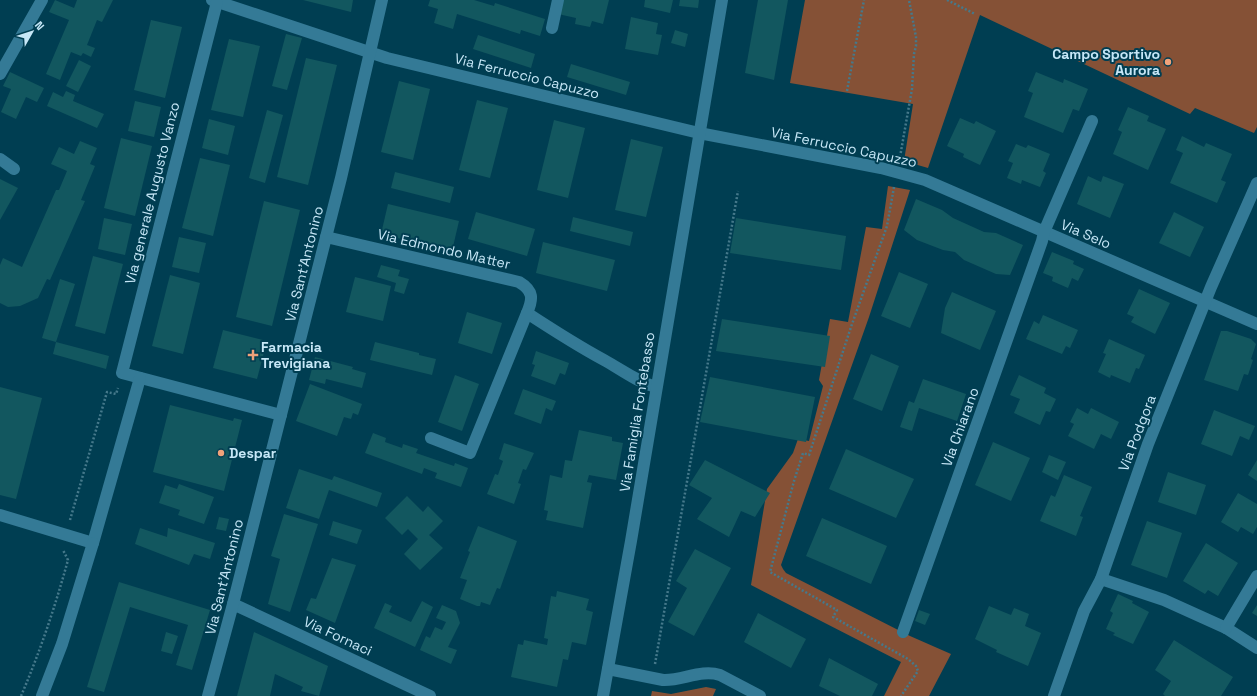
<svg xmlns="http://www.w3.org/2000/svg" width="1257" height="696" font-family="'Space Grotesk',sans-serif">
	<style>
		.green { fill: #855136 }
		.building { fill: #12575f }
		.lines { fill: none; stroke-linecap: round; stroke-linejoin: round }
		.path { stroke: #45798b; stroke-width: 2.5; stroke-dasharray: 2 2; stroke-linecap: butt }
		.minor { stroke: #347a96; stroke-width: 12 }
		.poi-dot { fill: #f0a27a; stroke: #003e52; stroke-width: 1.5 }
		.labels { text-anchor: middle; stroke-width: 4; stroke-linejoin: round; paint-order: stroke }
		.poi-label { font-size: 14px; font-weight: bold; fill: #c6e7f7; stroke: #003e52; text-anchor: start }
		.street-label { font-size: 14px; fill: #c6e7f7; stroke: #003e52 }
	</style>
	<rect width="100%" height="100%" fill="#003e52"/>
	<!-- green -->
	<g class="green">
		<polygon points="805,0 1257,0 1257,127 1254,133 1195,108 1190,114 980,15 928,168 904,161 913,104 790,83"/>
		<polygon points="888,186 910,190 869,317 781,565 783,569 786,573 910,636 951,654 929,696 884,696 901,662 751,585 767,489 793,453 798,439 809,441 823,386 819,380 830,319 848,322 866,227 882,229"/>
		<polygon points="706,687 716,689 713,696 651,696 652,691 671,694"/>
	</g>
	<!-- building -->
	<g class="building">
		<polygon points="55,0 74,8 77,0 113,0 102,22 97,20 87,45 95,48 91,57 83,53 81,56 71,52 60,80 46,74 69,20 49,12"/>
		<polygon points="303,0 353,0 351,12"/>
		<polygon points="430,0 474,0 494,6 495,3 545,19 540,36 521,30 520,34 457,14 453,29 434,23 438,9 428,6"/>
		<polygon points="561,0 609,0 603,24 592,21 590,27 575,24 576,18 558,14"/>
		<polygon points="645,0 673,0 670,13 644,7"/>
		<polygon points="680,0 699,0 698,8 679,6"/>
		<polygon points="758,0 788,0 774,80 745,73"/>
		<polygon points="631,17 658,23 656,34 662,35 658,55 625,49"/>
		<polygon points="151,20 182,27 165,98 134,90"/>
		<polygon points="675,30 688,34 685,47 671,43"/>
		<polygon points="286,34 302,38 287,90 272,86"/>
		<polygon points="478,35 535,54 531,68 473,49"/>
		<polygon points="229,39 260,46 243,117 211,110"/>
		<polygon points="306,58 337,65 308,185 277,177"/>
		<polygon points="79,60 91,66 78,92 66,86"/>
		<polygon points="571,64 630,82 626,95 567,77"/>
		<polygon points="10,72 44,88 37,102 26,97 16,119 1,112 11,89 3,86"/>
		<polygon points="1036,72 1063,83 1064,79 1088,89 1079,111 1073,109 1063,133 1024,117 1033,93 1028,91"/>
		<polygon points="399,81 430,89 413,160 381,152"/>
		<polygon points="66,91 75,95 73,101 104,114 97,128 47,106 53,92 63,97"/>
		<polygon points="477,100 508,108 490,178 459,170"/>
		<polygon points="135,101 161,107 154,137 128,131"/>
		<polygon points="1128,107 1149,116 1147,121 1166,129 1148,170 1113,154 1122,132 1118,130"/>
		<polygon points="267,110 283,115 265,183 249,178"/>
		<polygon points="960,118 974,124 976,121 996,131 980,165 963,157 964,154 947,146"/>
		<polygon points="209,119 235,126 228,155 202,148"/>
		<polygon points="554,120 585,128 568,198 537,190"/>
		<polygon points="1182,136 1204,147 1206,143 1232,154 1221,180 1226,182 1217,203 1170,183 1183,153 1176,150"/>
		<polygon points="121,138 152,146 135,216 104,208"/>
		<polygon points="631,139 663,147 646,217 615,210"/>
		<polygon points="80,141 97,148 90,164 95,166 81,200 85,201 50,280 47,279 38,298 20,306 8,307 0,303 0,265 3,258 22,267 56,190 59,190 67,171 51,164 59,147 74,154"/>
		<polygon points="1016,144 1026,148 1028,145 1050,154 1043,171 1046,173 1040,187 1022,180 1021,184 1007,178 1013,163 1008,161"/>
		<polygon points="200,158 230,165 213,236 182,228"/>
		<polygon points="395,172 454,187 450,203 391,188"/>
		<polygon points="1088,176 1101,182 1103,176 1124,184 1110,218 1077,204"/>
		<polygon points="0,179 18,188 0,220"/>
		<polygon points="916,199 942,210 953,218 984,232 996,233 1023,245 1010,275 996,274 964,260 955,252 943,250 917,240 904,230"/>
		<polygon points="264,201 300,210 272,326 236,317"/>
		<polygon points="388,204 459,221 452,251 381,234"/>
		<polygon points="476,212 535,229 527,256 468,239"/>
		<polygon points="1174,212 1204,227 1190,257 1159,243"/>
		<polygon points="573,217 633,232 630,246 570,231"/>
		<polygon points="104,218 132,224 125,255 98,249"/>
		<polygon points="736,218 846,236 841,270 730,253"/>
		<polygon points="179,237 206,243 199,273 172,267"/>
		<polygon points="543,242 615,260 607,291 536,273"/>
		<polygon points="1052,252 1074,261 1073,264 1084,269 1078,281 1072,278 1068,288 1052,281 1053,277 1043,273"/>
		<polygon points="93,256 123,264 105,334 75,326"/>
		<polygon points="381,265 400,270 398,276 409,279 404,294 394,291 396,283 377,277"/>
		<polygon points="899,272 928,284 910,328 881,316"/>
		<polygon points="170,275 200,283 183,354 152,346"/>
		<polygon points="355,277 391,286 383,321 346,312"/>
		<polygon points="60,279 75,284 56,342 109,356 106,369 53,354 56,342 42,338"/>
		<polygon points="1139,289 1170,303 1155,334 1131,322 1134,317 1127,314"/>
		<polygon points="952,292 996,311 980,350 941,333 945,308"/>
		<polygon points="467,312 502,323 492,354 458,343"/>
		<polygon points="1043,315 1078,330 1070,348 1066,346 1062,354 1026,339 1034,321 1039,324"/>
		<polygon points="722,319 830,336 825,367 716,351"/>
		<polygon points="223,330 267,341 257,379 213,368"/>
		<polygon points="1221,331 1227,331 1251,339 1256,344 1251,359 1253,360 1248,375 1244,374 1238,391 1204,380"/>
		<polygon points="1109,339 1145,355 1139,369 1136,368 1130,383 1111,375 1110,378 1098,372 1106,354 1103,353"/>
		<polygon points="375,342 419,353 419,355 436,359 432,375 370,360"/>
		<polygon points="536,351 569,363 565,375 560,373 555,385 531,376 535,365 532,364"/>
		<polygon points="871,354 899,366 882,411 853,399"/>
		<polygon points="315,357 353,367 352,369 366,373 362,388 326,379 325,384 309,380"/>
		<polygon points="455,375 479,384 462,431 438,422"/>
		<polygon points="1019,375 1046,388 1044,393 1056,399 1050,412 1046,411 1040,425 1014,413 1020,399 1010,395"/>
		<polygon points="710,377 815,397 806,442 700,422"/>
		<polygon points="923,379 966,394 957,421 919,408 912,431 900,427 909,401 914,403"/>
		<polygon points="310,384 362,404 358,415 353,413 351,419 344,417 337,436 296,421"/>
		<polygon points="0,387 42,398 16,499 0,495"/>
		<polygon points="523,389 556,401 552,411 546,408 541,424 514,414"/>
		<polygon points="170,405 233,421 234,418 242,420 224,491 153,472"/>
		<polygon points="1077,408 1088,414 1091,408 1119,422 1111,439 1101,434 1094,449 1068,436 1074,424 1070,422"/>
		<polygon points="1214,410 1255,426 1249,440 1240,436 1232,456 1201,444"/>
		<polygon points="579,430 612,437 612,441 623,443 616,480 589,475 587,482 592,483 583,528 546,520 548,511 544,510 550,475 562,478 565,460 572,461"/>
		<polygon points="373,433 386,438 385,442 402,448 403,444 418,449 416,453 454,466 455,463 468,468 461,487 435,478 437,473 424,468 422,474 365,453"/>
		<polygon points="993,442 1030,458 1011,501 975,485"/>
		<polygon points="504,443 534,453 526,470 523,469 518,483 521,484 514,504 487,494 495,474 498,475 503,461 499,459"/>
		<polygon points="846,449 914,479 896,518 829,489"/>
		<polygon points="1049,455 1066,462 1058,480 1042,472"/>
		<polygon points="705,460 770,493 755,517 741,511 729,537 697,519 712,498 689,485"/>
		<polygon points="1257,460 1257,481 1248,475"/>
		<polygon points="299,469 332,480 334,476 382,493 377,507 329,490 319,519 286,508"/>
		<polygon points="1168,472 1206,485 1196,515 1158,502"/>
		<polygon points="1064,475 1092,487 1080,516 1083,517 1076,536 1040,521 1051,495 1055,497"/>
		<polygon points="179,484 214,497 204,524 178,515 180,510 159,503 165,485 177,489"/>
		<polygon points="1238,493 1257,504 1257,527 1253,534 1241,527 1238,532 1221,522"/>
		<polygon points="407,496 423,512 428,506 443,521 429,535 443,548 420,570 404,554 418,539 408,529 402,535 385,518"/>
		<polygon points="284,514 318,524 290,612 268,604 280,559 271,556"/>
		<polygon points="219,517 229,519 226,531 216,529"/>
		<polygon points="822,518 887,546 871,584 806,556"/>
		<polygon points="333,521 362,530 357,544 329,535"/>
		<polygon points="1147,521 1182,533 1167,578 1131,565"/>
		<polygon points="478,526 517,541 500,589 497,588 490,605 481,602 480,606 477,606 460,599 467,580 460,578 470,552 468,551"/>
		<polygon points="140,528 167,537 168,528 215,543 210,559 194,554 189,565 135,544"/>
		<polygon points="1206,543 1238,563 1218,596 1208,590 1205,594 1183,581"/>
		<polygon points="695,549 731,568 694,636 668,622 687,588 676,581"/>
		<polygon points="332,558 356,565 335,623 306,610 311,598 316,599"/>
		<polygon points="119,582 210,610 192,670 176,665 188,625 130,607 104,692 87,687"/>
		<polygon points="557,591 589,599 586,610 593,612 586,645 572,642 568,660 563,659 557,687 511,677 518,644 523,645 524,640 547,645 548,639 544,638 551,596 556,597"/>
		<polygon points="1118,594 1133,601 1132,603 1149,612 1133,644 1113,635 1115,633 1106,629 1113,613 1110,611"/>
		<polygon points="422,601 433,607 415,647 374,628 385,603 392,606 389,612 411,622"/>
		<polygon points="442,605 456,611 460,623 448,647 457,650 451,664 420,650 426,636 430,638 435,627 442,630 446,622 436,618"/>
		<polygon points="1257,605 1257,616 1252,613"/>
		<polygon points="989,606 1011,615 1014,608 1029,614 1025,626 1041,633 1028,666 996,652 997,650 975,639"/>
		<polygon points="919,610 930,614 925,625 915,621"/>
		<polygon points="758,613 806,639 791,668 744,642"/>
		<polygon points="166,632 178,636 172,654 161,651"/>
		<polygon points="254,632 328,666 319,696 301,691 303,687 275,674 270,696 237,696"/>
		<polygon points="1174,640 1233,677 1221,696 1165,696 1163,694 1171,681 1155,670"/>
		<polygon points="829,658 878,684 872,696 840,696 819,686"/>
	</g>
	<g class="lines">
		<!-- path -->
		<g class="path">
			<polyline points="947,0 975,14"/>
			<polyline points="847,91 864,0"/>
			<polyline points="900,157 912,89 914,54 916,46 916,37 909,0"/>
			<polyline points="894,187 887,226 851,327 809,455 803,453 794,481 770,572 837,610 833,617 908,659 916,666 918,671 901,696"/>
			<polyline points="70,520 107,392 116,394 118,388"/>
			<polyline points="655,664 738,191"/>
			<path d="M 21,696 C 40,652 55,607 68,560 L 63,550"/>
		</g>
		<!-- minor -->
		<g class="minor">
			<polyline points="212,0 387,58 699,133 881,168 925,180 1257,324"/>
			<polyline points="217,2 122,373 281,415"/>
			<polyline points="552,28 558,0"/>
			<polyline points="0,74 42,0"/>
			<polyline points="0,159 14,169"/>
			<path d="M 326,237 L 519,282 C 534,291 533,299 527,313 C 553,330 578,346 604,360 C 622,370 637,382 656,387"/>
			<polyline points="431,438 470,453 527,313"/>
			<polyline points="0,515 93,543 140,378"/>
			<polyline points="1101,579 1164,600 1226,628 1257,648"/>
			<polyline points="233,604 430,696"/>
			<polyline points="1226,628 1257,576"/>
			<polyline points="903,632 1042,241 1044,232 1092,121"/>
			<path d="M 608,669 L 663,680 C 682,681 701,669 720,675 L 760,696"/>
			<polyline points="42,696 62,644 93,543"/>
			<polyline points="208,696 233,604 341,178 382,0"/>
			<polyline points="603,696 631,541 722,0"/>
			<polyline points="1054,696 1084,611 1101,579 1148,444 1211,287 1257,183"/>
		</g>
	</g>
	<!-- markers -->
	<g class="poi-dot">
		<circle cx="1168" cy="62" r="4"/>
		<path d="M251 349h4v4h4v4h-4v4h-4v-4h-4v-4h4z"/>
		<circle cx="221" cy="453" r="4"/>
	</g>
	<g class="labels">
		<!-- poi labels -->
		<g class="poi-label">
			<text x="1160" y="59" text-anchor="end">Campo Sportivo<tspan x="1160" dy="16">Aurora</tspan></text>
			<text x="261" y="352">Farmacia<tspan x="261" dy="16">Trevigiana</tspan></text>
			<text x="229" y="458">Despar</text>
		</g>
		<!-- street labels -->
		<g class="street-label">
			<text transform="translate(527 76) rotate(14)" y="5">Via Ferruccio Capuzzo</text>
			<text transform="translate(844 147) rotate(12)" y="5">Via Ferruccio Capuzzo</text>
			<text transform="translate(152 193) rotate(-76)" y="5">Via generale Augusto Vanzo</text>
			<text transform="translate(1086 234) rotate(23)" y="5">Via Selo</text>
			<text transform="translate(444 249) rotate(13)" y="5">Via Edmondo Matter</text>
			<text transform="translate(304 264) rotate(-76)" y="5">Via Sant'Antonino</text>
			<text transform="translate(637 412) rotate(-81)" y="5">Via Famiglia Fontebasso</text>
			<text transform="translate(960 427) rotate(-70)" y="5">Via Chiarano</text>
			<text transform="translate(1137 433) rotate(-69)" y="5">Via Podgora</text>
			<text transform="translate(224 577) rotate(-76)" y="5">Via Sant'Antonino</text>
			<text transform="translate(338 636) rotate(25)" y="5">Via Fornaci</text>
		</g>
	</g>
	<!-- north arrow -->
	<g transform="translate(32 32) rotate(51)" stroke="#003e52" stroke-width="3" paint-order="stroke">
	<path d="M0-3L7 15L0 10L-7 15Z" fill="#c6e7f7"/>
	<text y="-6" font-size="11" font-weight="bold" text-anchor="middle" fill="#c6e7f7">N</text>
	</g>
</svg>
